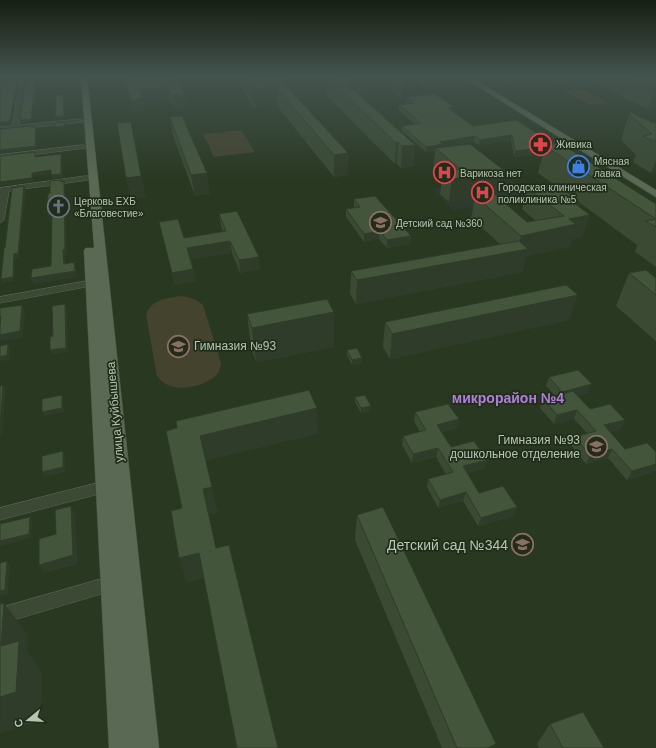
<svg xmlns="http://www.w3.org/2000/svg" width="656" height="748" font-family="Helvetica,sans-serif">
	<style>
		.medical { fill: #2d3a30 }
		.green { fill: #44432e }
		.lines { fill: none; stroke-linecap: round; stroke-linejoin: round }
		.minor-casing { stroke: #586653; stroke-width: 1 }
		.major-casing { stroke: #475541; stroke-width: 1 }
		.minor { fill: #3b4935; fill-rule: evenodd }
		.major { fill: #5a6953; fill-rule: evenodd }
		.wall { fill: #3a4a33 }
		.shaded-wall { fill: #2f3c29 }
		.building { fill: #43563b; stroke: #2f3c29 }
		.labels { text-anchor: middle; stroke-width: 3.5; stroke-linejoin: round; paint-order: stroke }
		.far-poi-label { font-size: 10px; fill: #b5c5b0; stroke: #202d1a; text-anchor: start }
		.poi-label { font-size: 12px; fill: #b5c5b0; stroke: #202d1a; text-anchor: start }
		.street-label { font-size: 12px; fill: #b5c5b0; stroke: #202d1a }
		.quarter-label { font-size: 14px; font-weight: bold; fill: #b17fda; stroke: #202d1a }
		.near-poi-label { font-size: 14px; fill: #b5c5b0; stroke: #202d1a; text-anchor: end }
	</style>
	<rect width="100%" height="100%" fill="#293821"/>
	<!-- medical -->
	<polygon class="medical" points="507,177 533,197 453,210 432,189"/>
	<!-- green -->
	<g class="green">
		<polygon points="581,89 607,102 608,103 590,105 564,91"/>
		<polygon points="241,130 255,152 214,157 203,134"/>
		<path d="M 181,296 C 190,297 196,299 203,305 L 221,363 C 220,366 220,369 219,372 C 209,386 178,393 164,383 C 161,381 159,378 157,376 L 146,315 C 150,300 167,298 181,296 Z"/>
	</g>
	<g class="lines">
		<defs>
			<g id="minor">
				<polygon points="26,76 19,125 81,119 84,121 83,122 0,131 0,127 12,126 20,80 0,82 0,78"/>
				<polygon points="83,145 87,147 85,148 0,159 0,155"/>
				<polygon points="85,176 88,176 88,180 9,191 4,220 0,223 0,188"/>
				<polygon points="92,280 96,281 97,283 96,285 0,303 0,297"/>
				<polygon points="105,481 110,483 112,487 110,491 0,520 0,508"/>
				<polygon points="112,576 118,579 120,584 118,589 0,624 0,608"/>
			</g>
			<g id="major">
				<polygon points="81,76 87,76 159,748 109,748 84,250 86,248 94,248"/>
				<polygon points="461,76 469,76 656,190 656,197"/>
			</g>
		</defs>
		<!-- minor casing -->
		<use href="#minor" class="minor-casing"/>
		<!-- major casing -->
		<use href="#major" class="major-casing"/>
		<!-- minor -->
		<use href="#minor" class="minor"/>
		<!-- major -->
		<use href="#major" class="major"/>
	</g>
	<!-- wall -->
	<g class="wall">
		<polygon points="104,76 120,76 121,79 104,79"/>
		<polygon points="123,76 176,76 187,107 174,108 170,100 144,103 145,112 134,113"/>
		<polygon points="237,76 402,76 401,98 392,90 360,94 359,92 358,93 415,145 413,166 401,168 397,164 395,164 326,95 298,98 348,153 348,175 334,177 277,106 254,109 238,82"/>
		<polygon points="406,76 456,76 455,87 426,90"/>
		<polygon points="499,76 656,76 656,108 648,109 585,79 559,82 553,79 512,84"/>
		<polygon points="407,97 453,112 473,126 540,142 531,155 514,157 511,141 479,145 474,142 443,147 501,193 495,194 527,222 536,221 522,209 527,188 553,184 538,173 545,146 656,204 656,267 635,252 637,245 580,203 579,207 583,237 572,239 570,247 526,256 522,272 356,304 350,294 351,271 500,244 471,218 475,198 449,202 440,194 442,178 433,170 435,151 426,152 402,131 402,126 415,124 398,110 399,105 408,103 406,102"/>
		<polygon points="629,114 653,123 656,122 656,172 651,173 633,162 636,155 621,140"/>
		<polygon points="170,117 210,194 195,196 173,136"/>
		<polygon points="354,199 411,236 410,244 387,248 379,239 364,242 346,217 346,209 354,208"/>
		<polygon points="219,214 260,269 240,273 232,253 191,259 196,281 175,285 159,222 184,238 223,232 221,226"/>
		<polygon points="629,273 656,278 656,341 616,306"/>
		<polygon points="247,314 334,347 256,362 251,348"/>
		<polygon points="569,320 390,359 383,347 385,322"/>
		<polygon points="347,350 362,358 362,363 352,365 347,355"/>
		<polygon points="549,377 588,393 577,396 590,409 625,420 620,429 610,432 625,449 656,452 656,471 627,480 608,458 586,464 571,445 575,437 587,433 574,419 554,424 540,408 543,399 555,396 546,386"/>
		<polygon points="355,397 371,406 370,411 361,413 355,402"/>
		<polygon points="415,412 457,428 442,432 451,447 487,460 484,469 467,473 479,493 517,507 514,516 478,526 463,501 438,508 427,487 428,479 446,474 436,457 412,463 402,445 403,436 420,432 414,421"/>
		<polygon points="357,515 494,748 442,748 355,540"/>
		<polygon points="550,724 604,748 539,748 537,744"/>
	</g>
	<!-- shaded-wall -->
	<g class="shaded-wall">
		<polygon points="36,76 37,76 32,122 21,123 20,120"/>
		<polygon points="212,76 227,76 212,78"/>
		<polygon points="326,76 326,95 286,99 282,81"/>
		<polygon points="357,76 359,76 359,92 351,100 348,85"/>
		<polygon points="361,76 393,76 392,90 360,94"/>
		<polygon points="427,76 456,76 455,87 426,90"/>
		<polygon points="513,76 554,76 553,79 512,84"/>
		<polygon points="560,76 586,76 585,79 559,82"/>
		<polygon points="17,79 18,82 11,125 0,126 0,122"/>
		<polygon points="168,87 170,100 144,103 145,112 134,113 131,100 140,90"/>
		<polygon points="276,87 277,106 254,109 252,89"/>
		<polygon points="655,90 656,90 656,108 648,109"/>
		<polygon points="185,94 187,107 174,108 171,95"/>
		<polygon points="63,95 64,98 65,119 56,120 55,117"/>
		<polygon points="454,107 453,112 448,108"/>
		<polygon points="65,122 66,130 56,131 55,127"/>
		<polygon points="131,122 146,197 131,199 126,178"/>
		<polygon points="36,127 37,130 36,149 0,153 0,150"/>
		<polygon points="512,135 511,141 479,145 480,140"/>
		<polygon points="475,136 474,142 443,147 442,150 436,148 435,151 426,152 426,147 440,142"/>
		<polygon points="541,136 540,142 531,155 514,157 515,151"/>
		<polygon points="398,142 397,164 395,164 396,143"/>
		<polygon points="415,145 413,166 401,168 402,146"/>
		<polygon points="348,153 348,175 334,177 334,155"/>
		<polygon points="61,154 62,157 63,178 52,179 51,175"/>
		<polygon points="656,160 656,172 651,173"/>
		<polygon points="51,170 52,174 34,176 33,182 0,186 0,182 32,173"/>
		<polygon points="505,171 501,193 477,197 475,196 475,198 449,202 452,179"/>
		<polygon points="207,173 210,194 195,196 191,175"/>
		<polygon points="64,181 65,187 67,255 65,256 66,270 64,264"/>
		<polygon points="24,186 26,190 19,257 16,258 14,281 2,283 1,279 14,254"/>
		<polygon points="580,202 576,217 590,215 583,237 572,239 570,247 526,256 522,272 356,304 357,280 517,251 521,236 567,226 574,203"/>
		<polygon points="47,211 52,211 53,216 49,217"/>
		<polygon points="380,231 379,239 364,242 364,234"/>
		<polygon points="411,236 410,244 387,248 387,240"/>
		<polygon points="230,241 232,253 189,260 187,248"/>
		<polygon points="259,257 260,269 240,273 239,260"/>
		<polygon points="74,262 76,268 77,277 34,284 31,278"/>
		<polygon points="193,269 196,281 175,285 172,273"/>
		<polygon points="578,295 569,320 390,359 392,334"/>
		<polygon points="65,304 67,308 68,352 52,355 50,350"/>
		<polygon points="22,305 25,311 23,338 2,341 0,338 0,335"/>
		<polygon points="334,312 334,347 256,362 252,328"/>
		<polygon points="8,344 10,349 9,360 0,361 0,357"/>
		<polygon points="362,358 362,363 352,365 352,360"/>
		<polygon points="592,384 588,393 559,400 562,392"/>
		<polygon points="3,385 6,390 2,434 0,435"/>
		<polygon points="62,395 63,399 64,412 44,416 42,412"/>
		<polygon points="371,406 370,411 361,413 361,408"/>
		<polygon points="317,408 318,434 205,461 200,436"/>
		<polygon points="577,410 574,419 554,424 557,415"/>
		<polygon points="459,419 457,428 436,434 437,425"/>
		<polygon points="625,420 620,429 600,434 604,425"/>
		<polygon points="438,448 436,457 412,463 413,454"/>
		<polygon points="612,449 608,458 586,464 590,455"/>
		<polygon points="63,451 65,456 65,472 44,477 42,472"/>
		<polygon points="487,460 484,469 461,475 463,466"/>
		<polygon points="656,464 656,471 627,480 632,471"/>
		<polygon points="212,487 218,513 209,515 203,489"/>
		<polygon points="466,492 463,501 438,508 440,500"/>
		<polygon points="71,506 75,515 78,564 44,573 39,565"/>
		<polygon points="517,507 514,516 478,526 481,518"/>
		<polygon points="30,517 32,521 31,538 0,546 0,541"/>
		<polygon points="199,553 205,578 186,583 179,558"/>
		<polygon points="7,561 10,565 8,594 0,596 0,591"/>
		<polygon points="4,603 28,635 27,651 42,672 41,721 0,733 1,646"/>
		<polygon points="496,744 494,748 487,748"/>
	</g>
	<!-- building -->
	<g class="building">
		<polygon points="26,76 36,76 31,119 20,120"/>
		<polygon points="124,76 176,76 185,94 171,95 168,87 140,90 143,98 131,100"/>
		<polygon points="244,76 326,76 282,81 348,153 334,155 276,87 252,89"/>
		<polygon points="326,76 357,76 348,85 415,145 402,146 398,142 396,143"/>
		<polygon points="623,76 656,76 656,90 655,90"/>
		<polygon points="17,79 10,121 0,122 0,80"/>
		<polygon points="435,94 454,107 448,108 473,126 516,120 541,136 532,149 515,151 512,135 480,140 475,136 440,142 443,144 426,147 402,126 421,123 399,105 414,103 407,97"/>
		<polygon points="56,95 63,95 64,116 55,117"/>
		<polygon points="631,112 653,123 656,122 656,142 643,136 652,134 629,114"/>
		<polygon points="182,116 207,173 191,175 170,117"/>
		<polygon points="65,122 65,126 55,127 55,123"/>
		<polygon points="131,122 141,176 126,178 117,123"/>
		<polygon points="31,126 31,127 36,127 35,146 0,150 0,129"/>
		<polygon points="560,143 656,204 656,219 545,146"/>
		<polygon points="470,144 505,171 452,179 443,172 460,169 436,148"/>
		<polygon points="35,152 35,157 61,154 61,174 51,175 51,170 32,173 32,178 0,182 0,156"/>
		<polygon points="61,180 61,182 64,181 65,249 63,250 64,264 74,262 75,271 31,278 32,269 51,266 52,211 47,211 48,194 50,193 50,181"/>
		<polygon points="555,183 580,202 574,203 590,215 569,219 576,224 521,236 475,196 493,193 527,222 564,216 527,188"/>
		<polygon points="24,186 18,253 14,254 13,277 1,279 4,248 5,248 12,188"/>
		<polygon points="375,196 411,236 387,240 380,231 364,234 346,209 360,207 354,199"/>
		<polygon points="237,211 259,257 239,260 230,241 187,248 193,269 172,273 159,222 178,219 184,238 226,231 219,214"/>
		<polygon points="656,219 656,227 646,221"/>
		<polygon points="519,241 528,249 357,280 351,271"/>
		<polygon points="646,270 656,278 656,295 629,273"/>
		<polygon points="566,285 578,295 392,334 385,322"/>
		<polygon points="327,299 334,312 252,328 247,314"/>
		<polygon points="65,304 66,348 50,350 50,337 53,336 52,306"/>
		<polygon points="22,305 20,331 0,335 0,326 1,317 0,317 0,308"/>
		<polygon points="8,344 7,355 0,357 0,346"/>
		<polygon points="357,348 362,358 352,360 347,350"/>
		<polygon points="578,370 592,384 562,392 549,377"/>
		<polygon points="3,385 0,429 0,386"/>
		<polygon points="309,390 317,408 200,436 212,487 203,489 216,548 229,545 278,748 237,748 199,553 179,558 171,511 182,508 166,431 177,428 176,421"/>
		<polygon points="573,391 590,409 610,404 625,420 604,425 625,449 647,443 656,452 656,464 632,471 612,449 590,455 575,437 596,431 577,410 557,415 543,399"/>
		<polygon points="62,395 62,408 42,412 42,399"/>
		<polygon points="365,395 371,406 361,408 355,397"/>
		<polygon points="448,404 459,419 437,425 451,447 474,441 487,460 463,466 479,493 503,486 517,507 481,518 466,492 440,500 428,479 453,472 438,448 413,454 403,436 426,430 415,412"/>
		<polygon points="63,451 63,467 42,472 42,456"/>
		<polygon points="71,506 73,555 39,565 39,539 56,534 55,510"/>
		<polygon points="383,507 496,744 487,748 457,748 357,515"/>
		<polygon points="30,517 29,534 0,541 0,524"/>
		<polygon points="7,561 5,590 0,591 0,563"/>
		<polygon points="4,603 1,646 19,641 16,692 0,697 0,604"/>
		<polygon points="583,712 604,748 563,748 550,724"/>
	</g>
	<!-- sky -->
	<linearGradient id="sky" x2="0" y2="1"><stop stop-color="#171f12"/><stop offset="0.42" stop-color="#43534e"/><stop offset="1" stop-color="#43534e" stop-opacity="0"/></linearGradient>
	<rect width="656" height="181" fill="url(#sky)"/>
	<!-- icons -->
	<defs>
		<symbol id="pharmacy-ring" viewBox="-11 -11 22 22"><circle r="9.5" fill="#202d1a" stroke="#e0444e" stroke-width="1.5"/><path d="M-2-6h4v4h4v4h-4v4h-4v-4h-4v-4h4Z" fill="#e0444e"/></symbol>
		<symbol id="shop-ring" viewBox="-11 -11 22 22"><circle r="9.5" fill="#202d1a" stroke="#3f7fe0" stroke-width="1.5"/><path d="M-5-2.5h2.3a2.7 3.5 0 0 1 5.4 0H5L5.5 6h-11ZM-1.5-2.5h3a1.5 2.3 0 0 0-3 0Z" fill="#3f7fe0"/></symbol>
		<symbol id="hospital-ring" viewBox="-11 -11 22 22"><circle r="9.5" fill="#202d1a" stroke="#e0444e" stroke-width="1.5"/><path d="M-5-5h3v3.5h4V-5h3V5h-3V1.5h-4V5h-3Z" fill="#e0444e"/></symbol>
		<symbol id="church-ring" viewBox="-11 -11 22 22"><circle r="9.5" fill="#202d1a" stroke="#6b7280" stroke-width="1.5"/><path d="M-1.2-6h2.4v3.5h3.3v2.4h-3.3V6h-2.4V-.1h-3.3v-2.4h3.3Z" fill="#6b7280"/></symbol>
		<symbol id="school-ring" viewBox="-11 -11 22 22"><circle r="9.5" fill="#202d1a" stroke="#8d6e63" stroke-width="1.5"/><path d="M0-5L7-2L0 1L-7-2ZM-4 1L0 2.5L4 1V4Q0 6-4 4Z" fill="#8d6e63"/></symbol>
	</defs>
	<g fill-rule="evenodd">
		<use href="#pharmacy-ring" x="528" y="132" width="25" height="25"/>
		<use href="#shop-ring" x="566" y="154" width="25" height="25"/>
		<use href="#hospital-ring" x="432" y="160" width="25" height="25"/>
		<use href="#hospital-ring" x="470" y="180" width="25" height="25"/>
		<use href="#church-ring" x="46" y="194" width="25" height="25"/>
		<use href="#school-ring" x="368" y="210" width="25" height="25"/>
		<use href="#school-ring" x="166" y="334" width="25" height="25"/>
		<use href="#school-ring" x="584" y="434" width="25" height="25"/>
		<use href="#school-ring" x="510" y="532" width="25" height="25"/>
	</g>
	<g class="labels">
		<!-- far-poi labels -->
		<g class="far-poi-label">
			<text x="556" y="148">Живика</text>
			<text x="594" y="165">Мясная<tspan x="594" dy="12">лавка</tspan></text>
			<text x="460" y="177">Варикоза нет</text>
			<text x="498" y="191">Городская клиническая<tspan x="498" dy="12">поликлиника №5</tspan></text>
			<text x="74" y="205">Церковь ЕХБ<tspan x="74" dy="12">«Благовестие»</tspan></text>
			<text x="396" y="227">Детский сад №360</text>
		</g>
		<!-- poi labels -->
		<g class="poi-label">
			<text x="194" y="350">Гимназия №93</text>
			<text x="580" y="444" text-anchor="end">Гимназия №93<tspan x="580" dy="14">дошкольное отделение</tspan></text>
		</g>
		<!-- street labels -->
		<g class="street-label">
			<text transform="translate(115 412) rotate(-95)" y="4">улица Куйбышева</text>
		</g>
		<!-- quarter labels -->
		<g class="quarter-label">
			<text x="508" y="403">микрорайон №4</text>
		</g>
		<!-- near-poi labels -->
		<g class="near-poi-label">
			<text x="508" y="550">Детский сад №344</text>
		</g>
	</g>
	<!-- north arrow -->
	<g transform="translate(28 720) rotate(252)" stroke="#202d1a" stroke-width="3" paint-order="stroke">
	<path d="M0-3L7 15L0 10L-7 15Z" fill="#b5c5b0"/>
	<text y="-6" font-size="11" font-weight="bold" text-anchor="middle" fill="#b5c5b0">С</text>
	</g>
</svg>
